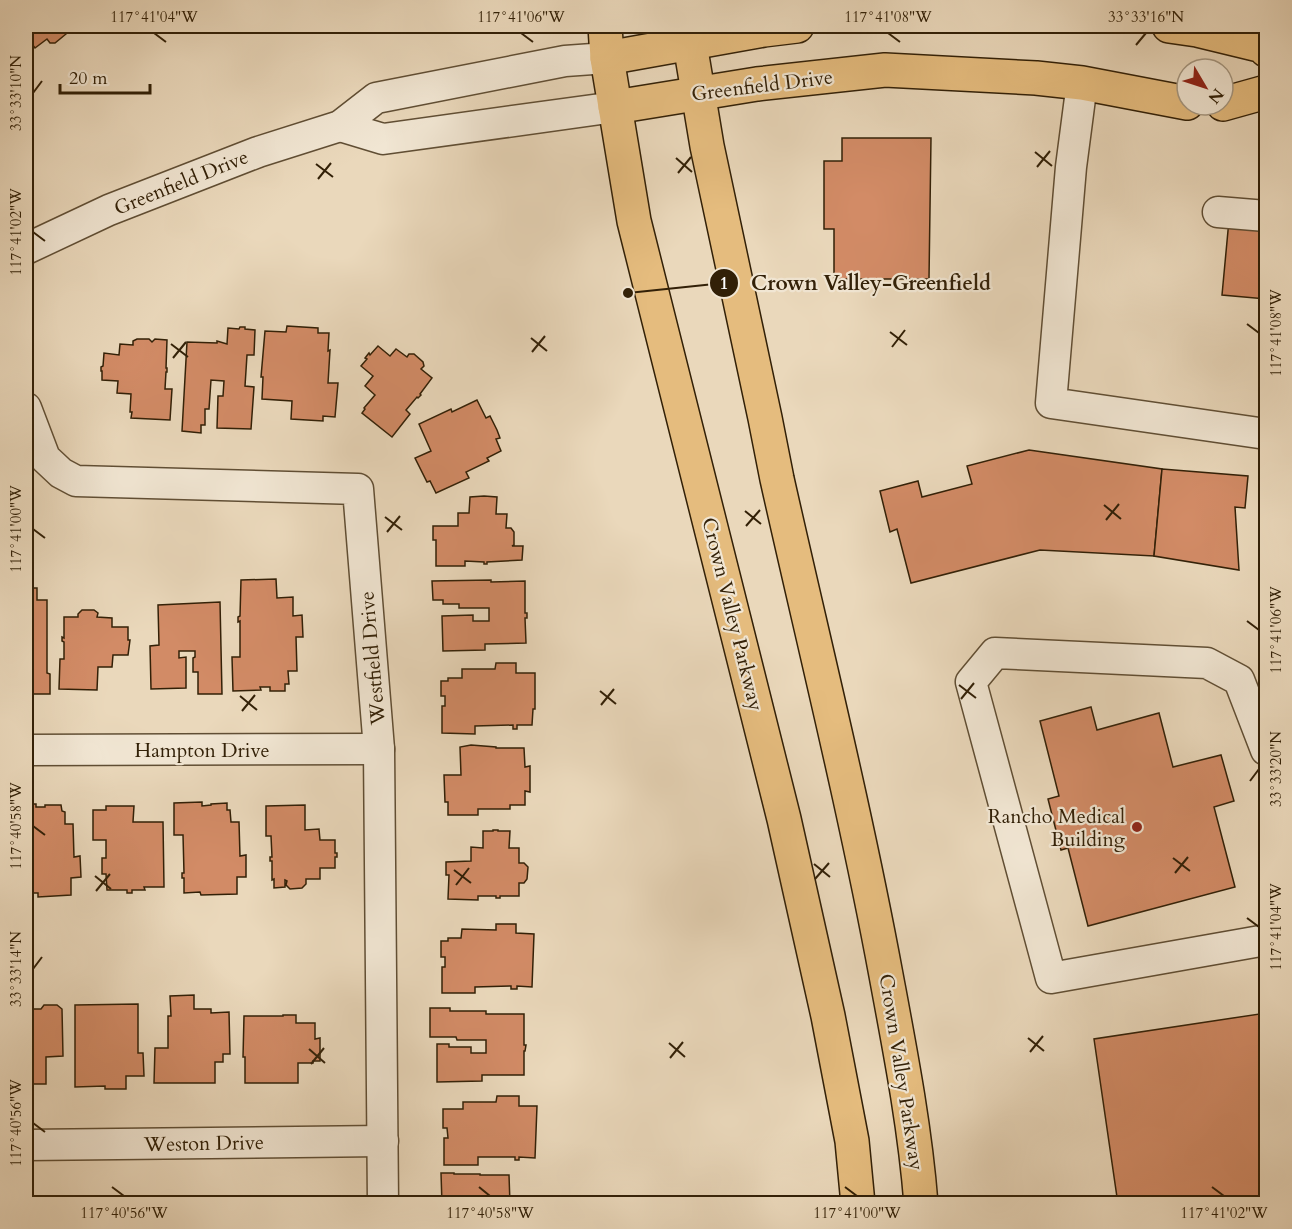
<svg xmlns="http://www.w3.org/2000/svg" width="1292" height="1229" font-family="Cardo,serif">
	<style>
		.building { fill: #d28b66; stroke: #322007; stroke-width: 1.5 }
		.lines { fill: none; stroke-linecap: round; stroke-linejoin: round }
		.minor-casing { stroke: #604e34; stroke-width: 33 }
		.major-casing { stroke: #322007; stroke-width: 36 }
		.minor { stroke: #f1e6d3; stroke-width: 30 }
		.major { stroke: #e5bc7e; stroke-width: 33 }
		.ticks { fill: none; stroke: #322007; stroke-width: 2 }
		.poi-dot { fill: #8f2418; stroke: #f1e6d3; stroke-width: 2 }
		.labels { text-anchor: middle; stroke-width: 4.5; stroke-linejoin: round; paint-order: stroke }
		.street-label { font-size: 20px; fill: #322007; stroke: #f1e6d3 }
		.poi-label { font-size: 20px; fill: #322007; stroke: #f1e6d3; text-anchor: end }
		.leader { fill: none; stroke: #322007; stroke-width: 2 }
		.callout-dot { fill: #322007; stroke: #f1e6d3; stroke-width: 2 }
		.mark-label { font-size: 18px; text-anchor: middle; font-weight: bold; fill: #fff }
		.callout-label { font-size: 21px; text-anchor: middle; font-weight: bold; fill: #322007; stroke: #f1e6d3; stroke-width: 4.5; stroke-linejoin: round; paint-order: stroke }
		.neatline { fill: none; stroke: #322007; stroke-width: 2 }
		.ticks-label { font-size: 15px; text-anchor: middle; fill: #322007 }
	</style>
	<rect width="100%" height="100%" fill="#ead8bb"/>
	<filter id="stains"><feTurbulence type="fractalNoise" baseFrequency=".00333" numOctaves="4"/><feColorMatrix values="0 0 0 0 .2 0 0 0 0 .09 0 0 0 0 .02 0 0 0 .5 -.17"/></filter>
	<radialGradient id="worn" r=".72"><stop offset=".6" stop-color="#630" stop-opacity="0"/><stop offset="1" stop-color="#630" stop-opacity=".3"/></radialGradient>
	<!-- building -->
	<g class="building">
		<polygon points="26,26 65,26 61,28 66,34 55,43 50,43 47,39 35,48 29,40 26,42"/>
		<polygon points="842,138 931,138 929,279 834,279 834,229 824,229 824,161 842,161"/>
		<polygon points="1229,220 1266,224 1266,299 1222,295"/>
		<polygon points="287,326 318,328 318,333 329,333 328,351 330,350 328,383 338,383 335,417 323,416 323,421 291,419 292,401 262,399 263,377 261,377 265,331 286,332"/>
		<polygon points="240,327 245,327 245,329 255,330 254,355 247,355 245,386 254,387 251,429 217,428 218,396 223,396 224,381 211,380 209,409 205,409 205,425 201,425 201,433 182,431 187,342 217,343 217,341 227,344 228,328 239,329"/>
		<polygon points="137,339 149,339 152,342 155,339 167,340 166,368 167,368 167,372 166,372 165,389 172,389 170,420 131,418 132,412 130,412 131,394 117,393 118,381 102,380 102,371 101,371 101,367 103,366 104,353 119,355 120,344 133,345 133,341"/>
		<polygon points="378,346 390,356 396,349 407,357 409,354 414,354 423,362 424,366 421,369 432,378 420,394 421,395 418,398 417,397 406,410 410,414 392,437 362,413 365,409 364,408 375,395 365,386 373,376 361,366 367,359 365,358 369,353 370,355"/>
		<polygon points="477,400 486,418 490,416 497,430 500,438 496,439 501,451 487,458 489,461 466,472 469,478 436,493 430,481 427,482 415,458 431,451 419,424 451,409 452,412"/>
		<polygon points="1029,450 1162,469 1154,556 1040,550 911,583 897,529 890,532 880,491 918,481 922,497 972,484 967,466"/>
		<polygon points="1162,469 1248,476 1245,508 1235,507 1239,570 1154,556"/>
		<polygon points="484,496 497,497 496,514 507,514 506,528 511,528 514,532 514,545 512,546 523,546 522,560 487,562 487,564 484,564 484,562 465,561 465,566 436,566 436,540 433,540 433,526 458,526 458,513 469,513 470,497"/>
		<polygon points="276,579 277,598 293,597 293,616 302,615 303,637 296,637 297,671 288,671 289,684 285,684 285,691 270,691 270,687 260,687 261,690 233,691 232,657 240,657 240,621 238,622 238,617 240,616 241,580"/>
		<polygon points="491,580 491,582 525,581 525,613 527,613 527,618 525,618 526,643 485,644 485,650 443,651 442,616 473,615 473,621 489,621 489,608 459,608 459,604 443,604 443,600 433,600 432,581"/>
		<polygon points="26,588 37,588 37,600 47,600 47,673 50,674 50,694 26,694"/>
		<polygon points="220,602 222,694 198,694 198,672 193,672 193,658 195,657 195,651 179,651 179,658 186,657 186,688 151,689 150,646 159,645 158,605"/>
		<polygon points="82,610 94,610 98,613 97,617 112,618 112,627 128,627 128,640 130,640 128,655 113,655 112,667 98,667 97,690 59,689 60,659 64,659 64,642 62,641 62,637 64,638 64,617 78,617 78,614"/>
		<polygon points="496,663 516,663 516,673 535,673 535,709 533,709 532,725 517,725 517,729 513,729 513,725 475,726 475,734 442,733 442,706 445,706 445,696 441,696 441,681 448,681 448,678 462,678 462,669 495,669"/>
		<polygon points="1091,707 1097,730 1159,713 1173,767 1221,755 1234,801 1214,807 1235,887 1088,926 1068,848 1061,850 1048,799 1059,796 1040,721"/>
		<polygon points="471,745 496,747 496,748 524,748 525,767 530,766 530,792 525,791 525,805 510,805 510,809 478,809 478,815 448,815 448,802 445,802 444,775 461,775 460,747"/>
		<polygon points="202,802 202,806 211,805 211,804 227,803 227,810 230,810 231,822 239,822 240,856 246,855 246,877 237,877 237,894 201,895 200,892 184,893 184,878 182,878 182,873 184,873 183,835 174,835 174,803"/>
		<polygon points="26,804 36,804 36,807 45,807 45,805 61,805 62,811 65,812 65,824 73,824 74,857 80,856 81,877 71,878 71,895 38,897 38,893 26,893"/>
		<polygon points="305,805 305,830 319,829 320,840 335,840 335,853 337,853 337,857 335,857 335,868 320,868 320,879 306,879 306,884 302,888 290,889 286,885 287,881 285,880 285,887 274,888 274,879 272,880 272,861 270,861 270,857 272,857 271,836 266,836 266,806"/>
		<polygon points="106,806 134,806 133,822 163,822 164,887 144,887 145,890 132,890 132,893 127,893 127,890 107,890 106,874 102,874 102,858 106,858 106,840 93,840 93,810 106,810"/>
		<polygon points="493,830 498,830 498,831 510,831 509,848 519,848 519,863 524,863 528,867 527,879 524,883 519,883 519,896 500,896 500,898 496,898 496,896 478,896 478,900 448,899 449,875 446,875 446,862 471,861 471,847 483,848 483,831 493,831"/>
		<polygon points="496,924 516,924 516,933 534,934 532,987 517,986 517,989 511,989 511,986 475,987 475,993 442,993 442,967 445,967 445,957 441,957 441,941 448,941 448,938 461,938 462,929 496,930"/>
		<polygon points="194,995 194,1009 211,1009 211,1013 229,1012 230,1054 223,1054 223,1062 215,1062 215,1083 154,1083 155,1048 168,1048 168,1016 171,1016 170,996"/>
		<polygon points="138,1004 138,1053 143,1053 144,1076 126,1076 126,1089 105,1089 105,1086 75,1087 75,1005"/>
		<polygon points="44,1005 57,1005 62,1009 63,1056 46,1057 46,1084 26,1084 26,1012 28,1009 41,1009"/>
		<polygon points="430,1008 450,1008 450,1011 486,1011 486,1014 524,1014 524,1045 526,1045 525,1051 524,1051 524,1075 482,1075 482,1081 437,1082 437,1044 449,1044 449,1047 471,1047 471,1053 486,1053 486,1040 457,1040 456,1037 430,1037"/>
		<polygon points="1266,1013 1266,1204 1118,1204 1094,1039"/>
		<polygon points="283,1015 296,1015 296,1023 315,1023 315,1039 320,1038 320,1061 313,1061 313,1063 298,1063 298,1083 245,1083 245,1057 243,1057 244,1016 283,1016"/>
		<polygon points="497,1096 519,1096 519,1106 537,1106 535,1158 519,1157 519,1160 515,1160 515,1157 478,1157 478,1165 444,1165 444,1138 448,1138 447,1128 443,1128 443,1109 463,1109 463,1102 496,1102"/>
		<polygon points="441,1173 454,1173 454,1174 480,1174 480,1175 509,1175 510,1204 442,1204"/>
	</g>
	<g class="lines">
		<defs>
			<g id="minor">
				<polyline points="1082,83 1071,167 1051,403 1266,434"/>
				<polyline points="340,126 383,139 615,107"/>
				<polyline points="1218,212 1266,216"/>
				<polyline points="26,249 109,210 258,152 340,126 376,98 565,61 607,58"/>
				<polyline points="26,408 45,458 61,473 76,481 358,489 379,749 383,1204"/>
				<polyline points="26,750 379,749"/>
				<polyline points="1266,750 1239,680 1207,663 995,653 971,682 1051,978 1266,940"/>
				<polyline points="26,1145 383,1141"/>
			</g>
			<g id="major">
				<polyline points="605,26 607,58 634,221 784,819 828,1016 852,1141 858,1204"/>
				<path d="M 687,26 L 707,146 L 765,418 L 777,479 C 814,644 855,808 886,975 C 900,1050 915,1127 921,1204"/>
				<polyline points="1169,26 1197,30 1263,46 1266,50"/>
				<polyline points="607,58 764,30 797,26"/>
				<polyline points="1223,104 1266,92"/>
				<polyline points="615,107 757,84 885,70 1036,78 1082,83 1187,103"/>
			</g>
		</defs>
		<!-- minor casing -->
		<use href="#minor" class="minor-casing"/>
		<!-- major casing -->
		<use href="#major" class="major-casing"/>
		<!-- minor -->
		<use href="#minor" class="minor"/>
		<!-- major -->
		<use href="#major" class="major"/>
	</g>
	<!-- ticks -->
	<path class="ticks" d="M 154,33 L 166,42M 521,33 L 533,42M 888,33 L 900,42M 1136,45 L 1146,33M 33,93 L 42,81M 1035,152 L 1052,166M 676,158 L 692,172M 316,164 L 333,177M 1037,167 L 1050,151M 678,173 L 691,157M 318,179 L 331,163M 33,232 L 45,241M 1247,324 L 1259,333M 890,332 L 907,345M 531,338 L 547,351M 171,344 L 188,357M 892,347 L 905,330M 532,352 L 545,336M 173,358 L 186,342M 1104,505 L 1121,519M 745,511 L 761,524M 385,517 L 402,530M 1106,520 L 1119,504M 746,526 L 760,510M 33,529 L 45,538M 387,532 L 400,516M 1247,621 L 1259,630M 959,685 L 976,698M 600,691 L 616,704M 240,696 L 257,710M 961,699 L 974,683M 601,705 L 614,689M 242,711 L 255,695M 1250,781 L 1259,769M 33,826 L 45,835M 1173,858 L 1190,871M 814,864 L 830,877M 454,870 L 471,883M 1175,873 L 1188,857M 95,876 L 111,889M 815,879 L 829,863M 456,885 L 469,868M 96,891 L 110,874M 1247,918 L 1259,927M 33,969 L 42,957M 1028,1038 L 1044,1051M 669,1043 L 685,1057M 309,1049 L 325,1063M 1030,1052 L 1043,1036M 670,1058 L 683,1042M 311,1064 L 324,1048M 33,1123 L 45,1132M 112,1187 L 124,1196M 479,1187 L 490,1196M 845,1187 L 857,1196M 1212,1187 L 1224,1196"/>
	<!-- markers -->
	<circle class="poi-dot" cx="1137" cy="827" r="6"/>
	<g class="labels">
		<!-- street labels -->
		<g class="street-label">
			<text transform="translate(762 85) rotate(-7)" y="7">Greenfield Drive</text>
			<text transform="translate(181 182) rotate(-22)" y="7">Greenfield Drive</text>
			<text transform="translate(733 614) rotate(76)" y="7">Crown Valley Parkway</text>
			<text transform="translate(372 658) rotate(-95)" y="7">Westfield Drive</text>
			<text x="202" y="757">Hampton Drive</text>
			<text transform="translate(902 1072) rotate(81)" y="7">Crown Valley Parkway</text>
			<text transform="translate(204 1143) rotate(-1)" y="7">Weston Drive</text>
		</g>
		<!-- poi labels -->
		<g class="poi-label">
			<text x="1125" y="823">Rancho Medical<tspan x="1125" dy="23">Building</tspan></text>
		</g>
	</g>
	<!-- callouts -->
	<path class="leader" d="M628 293L724 283"/>
	<g class="callout-dot">
		<circle cx="628" cy="293" r="6"/>
		<circle cx="724" cy="283" r="15"/>
	</g>
	<g class="mark-label">
		<text x="724" y="289">1</text>
	</g>
	<g class="callout-label">
		<text x="871" y="290">Crown Valley-Greenfield</text>
	</g>
	<!-- margin -->
	<rect width="1292" height="1229" fill="none" stroke="#ead8bb" stroke-width="66"/>
	<!-- north arrow -->
	<g transform="translate(1205 87) rotate(129)"><circle r="28" fill="#f1e6d3" stroke="#a59781" stroke-width="1.5"/>
	<path d="M0-4.5L10 22L0 15L-10 22Z" fill="#8f2418"/>
	<text y="-9" font-size="16" font-weight="bold" text-anchor="middle" fill="#322007">N</text>
	</g>
	<!-- scale -->
	<path d="M60 84v9h90v-9" fill="none" stroke="#322007" stroke-width="3"/>
	<text x="69" y="84" font-size="18" fill="#322007" stroke="#f1e6d3" stroke-width="4.5" paint-order="stroke">20 m</text>
	<rect x="33" y="33" width="1226" height="1163" class="neatline"/>
	<g class="ticks-label">
		<text x="154" y="22">117°41'04"W</text>
		<text x="521" y="22">117°41'06"W</text>
		<text x="888" y="22">117°41'08"W</text>
		<text x="1146" y="22">33°33'16"N</text>
		<text transform="translate(16 93) rotate(-90)" y="5">33°33'10"N</text>
		<text transform="translate(16 232) rotate(-90)" y="5">117°41'02"W</text>
		<text transform="translate(1276 333) rotate(-90)" y="5">117°41'08"W</text>
		<text transform="translate(16 529) rotate(-90)" y="5">117°41'00"W</text>
		<text transform="translate(1276 630) rotate(-90)" y="5">117°41'06"W</text>
		<text transform="translate(1276 769) rotate(-90)" y="5">33°33'20"N</text>
		<text transform="translate(16 826) rotate(-90)" y="5">117°40'58"W</text>
		<text transform="translate(1276 927) rotate(-90)" y="5">117°41'04"W</text>
		<text transform="translate(16 969) rotate(-90)" y="5">33°33'14"N</text>
		<text transform="translate(16 1123) rotate(-90)" y="5">117°40'56"W</text>
		<text x="124" y="1218">117°40'56"W</text>
		<text x="490" y="1218">117°40'58"W</text>
		<text x="857" y="1218">117°41'00"W</text>
		<text x="1224" y="1218">117°41'02"W</text>
	</g>
	<rect width="100%" height="100%" filter="url(#stains)"/>
	<rect width="100%" height="100%" fill="url(#worn)"/>
</svg>
